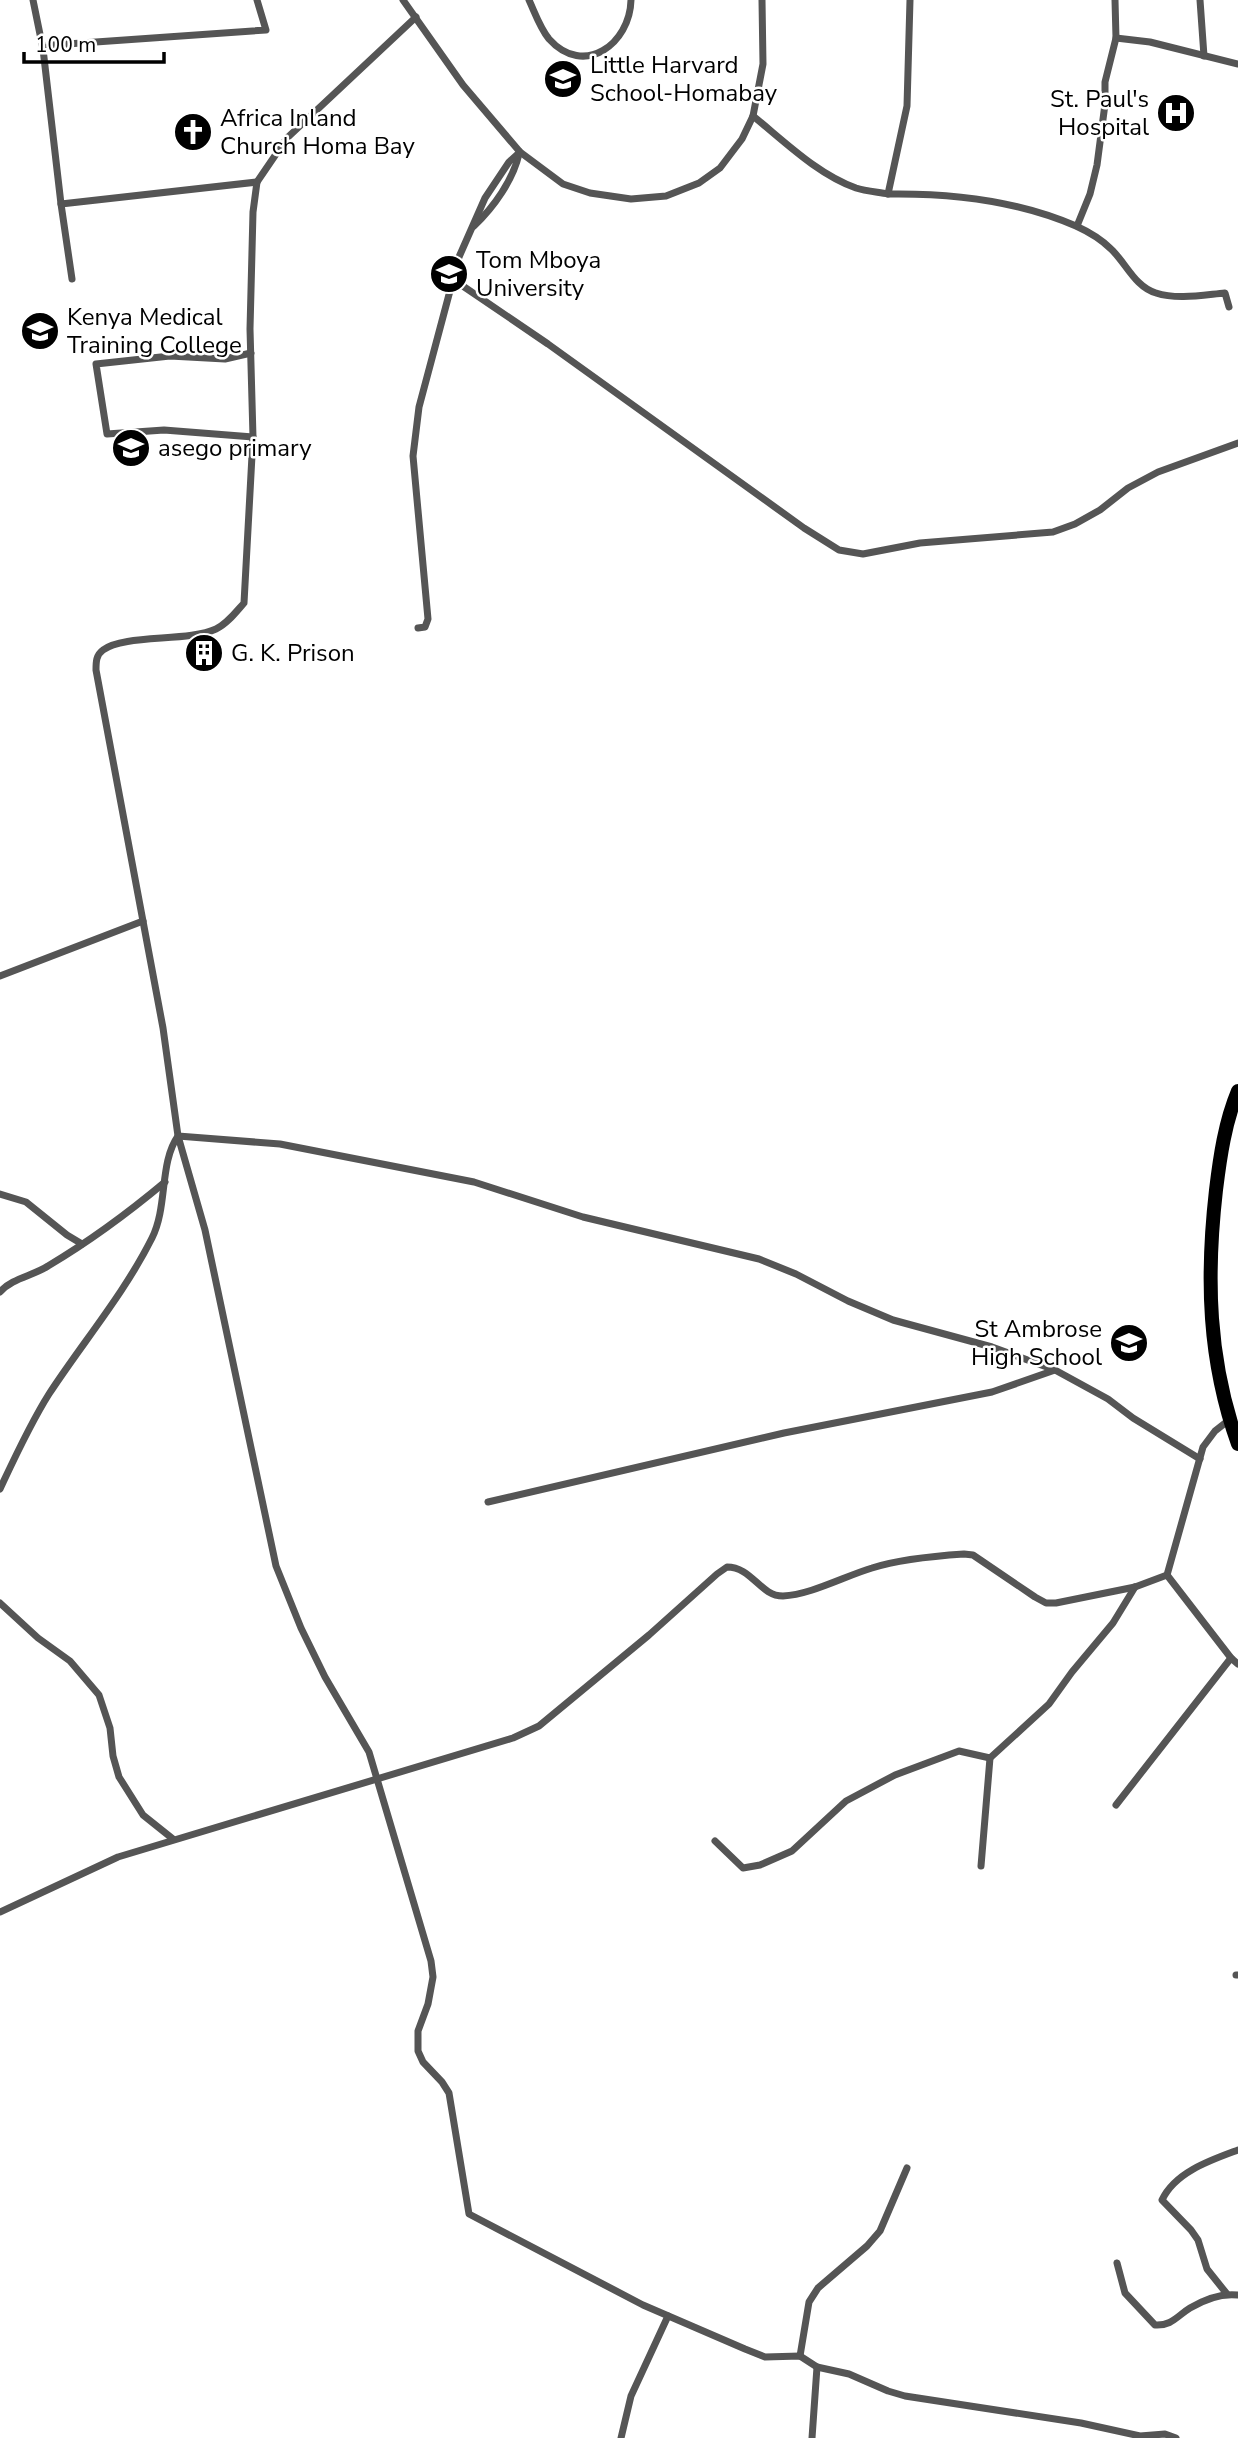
<svg xmlns="http://www.w3.org/2000/svg" width="1238" height="2438" font-family="'Nunito Sans',sans-serif">
	<style>
		.lines { fill: none; stroke-linecap: round; stroke-linejoin: round }
		.street { stroke: #555; stroke-width: 7 }
		.highway { stroke: #000; stroke-width: 14 }
		.labels { text-anchor: middle; stroke-width: 5; stroke-linejoin: round; paint-order: stroke }
		.poi-label { font-size: 24px; fill: #000; stroke: #fff; text-anchor: start }
	</style>
	<rect width="100%" height="100%" fill="#fff"/>
	<g class="lines">
		<!-- street -->
		<g class="street">
			<polyline points="33,0 43,49 61,204 257,182"/>
			<polyline points="403,0 463,85 520,152 563,184 590,193 631,199 666,196 699,183 720,168 742,139 753,116 763,64 762,0"/>
			<path d="M 529,0 C 535,13 540,28 549,39 C 584,78 630,44 631,0"/>
			<polyline points="1200,0 1204,56"/>
			<path d="M 416,17 L 287,138 L 257,182 L 253,212 L 250,329 L 253,437 L 244,603 C 236,612 227,624 216,629 C 188,642 124,634 103,650 C 96,655 96,662 96,670 L 163,1028 L 178,1136 L 205,1230 L 276,1566 L 301,1628 L 325,1677 L 369,1752 L 431,1961 L 433,1977 L 428,2004 L 418,2031 L 418,2051 L 423,2062 L 442,2082 L 449,2093 L 469,2214 L 643,2305 L 745,2349 L 765,2357 L 800,2356 L 817,2367 L 849,2374 L 888,2391 L 905,2396 L 1081,2423 L 1140,2436 L 1165,2434 L 1176,2438"/>
			<polyline points="1116,38 1150,42 1238,64"/>
			<polyline points="43,49 53,45 266,30 257,0"/>
			<path d="M 753,116 C 784,141 817,174 856,188 C 865,191 877,192 888,194 L 907,106 L 910,0"/>
			<path d="M 888,194 C 951,193 1016,200 1076,226 C 1087,231 1102,240 1111,249 C 1126,263 1135,287 1156,293 C 1177,300 1203,295 1225,293 L 1229,307"/>
			<polyline points="61,204 72,279"/>
			<path d="M 474,226 C 494,207 513,180 519,154"/>
			<polyline points="1077,226 1090,194 1097,165 1105,104 1105,82 1116,38 1115,0"/>
			<polyline points="454,280 548,344 804,528 839,550 863,554 920,543 1053,532 1075,524 1100,510 1128,488 1158,472 1238,443"/>
			<polyline points="251,353 225,359 170,356 96,364 107,434 164,430 253,437"/>
			<polyline points="418,628 425,627 428,619 413,456 419,407 459,257 485,198 509,162 520,152"/>
			<polyline points="0,976 143,921"/>
			<polyline points="0,1194 26,1202 67,1235 82,1244"/>
			<path d="M 0,1292 C 12,1278 33,1276 48,1266 C 90,1241 128,1213 165,1182"/>
			<path d="M 0,1489 C 15,1457 30,1424 49,1394 C 83,1342 124,1294 152,1238 C 168,1206 159,1163 178,1136 L 280,1144 L 474,1182 L 583,1217 L 759,1259 L 796,1274 L 848,1301 L 893,1320 L 992,1347 L 1055,1370 L 1108,1399 L 1133,1418 L 1200,1459"/>
			<polyline points="488,1502 784,1433 992,1392 1055,1370"/>
			<polyline points="1167,1575 1231,1658 1238,1664"/>
			<polyline points="0,1603 38,1638 70,1661 99,1695 110,1728 113,1756 119,1777 143,1815 173,1839"/>
			<polyline points="1116,1805 1231,1658"/>
			<polyline points="715,1841 743,1868 760,1865 792,1851 846,1801 895,1775 959,1751 990,1758 1049,1704 1072,1672 1113,1623 1135,1587"/>
			<polyline points="981,1866 990,1758"/>
			<path d="M 0,1912 L 118,1857 L 513,1738 L 539,1726 L 649,1635 L 717,1574 L 727,1567 C 752,1567 760,1596 783,1596 C 810,1595 845,1576 872,1568 C 900,1559 934,1556 964,1554 L 973,1555 L 1035,1597 L 1046,1603 L 1056,1603 L 1135,1587 L 1167,1575 L 1203,1447 L 1215,1431 L 1229,1420"/>
			<polyline points="1236,1975 1238,1975"/>
			<path d="M 1117,2263 L 1125,2293 L 1155,2325 C 1172,2326 1177,2316 1190,2308 C 1205,2299 1221,2293 1238,2295"/>
			<path d="M 1227,2294 L 1207,2269 L 1198,2240 L 1191,2230 L 1162,2200 C 1175,2172 1211,2160 1238,2150"/>
			<polyline points="800,2356 809,2302 818,2288 867,2246 880,2231 907,2168"/>
			<polyline points="621,2438 631,2396 668,2316"/>
			<polyline points="812,2438 817,2367"/>
		</g>
		<!-- highway -->
		<path class="highway" d="M 1238,1091 C 1225,1122 1220,1157 1216,1190 C 1206,1278 1208,1360 1238,1444"/>
	</g>
	<!-- icons -->
	<defs>
		<symbol id="school-disc" viewBox="-11 -11 22 22"><circle r="9.5" fill="#000" stroke="#fff"/><path d="M0-5L7-2L0 1L-7-2ZM-4 1L0 2.5L4 1V4Q0 6-4 4Z" fill="#fff"/></symbol>
		<symbol id="hospital-disc" viewBox="-11 -11 22 22"><circle r="9.5" fill="#000" stroke="#fff"/><path d="M-5-5h3v3.5h4V-5h3V5h-3V1.5h-4V5h-3Z" fill="#fff"/></symbol>
		<symbol id="church-disc" viewBox="-11 -11 22 22"><circle r="9.5" fill="#000" stroke="#fff"/><path d="M-1.2-6h2.4v3.5h3.3v2.4h-3.3V6h-2.4V-.1h-3.3v-2.4h3.3Z" fill="#fff"/></symbol>
		<symbol id="university-disc" viewBox="-11 -11 22 22"><circle r="9.5" fill="#000" stroke="#fff"/><path d="M0-5L7-2L0 1L-7-2ZM-4 1L0 2.5L4 1V4Q0 6-4 4Z" fill="#fff"/></symbol>
		<symbol id="building-disc" viewBox="-11 -11 22 22"><circle r="9.5" fill="#000" stroke="#fff"/><path d="M-4-6H4V6H1V3H-1V6H-4ZM-2.5-4.3h1.7v1.8h-1.7ZM.8-4.3h1.7v1.8H.8ZM-2.5-1h1.7V.8h-1.7ZM.8-1h1.7V.8H.8Z" fill="#fff"/></symbol>
	</defs>
	<g fill-rule="evenodd">
		<use href="#school-disc" x="541" y="57" width="44" height="44"/>
		<use href="#hospital-disc" x="1154" y="91" width="44" height="44"/>
		<use href="#church-disc" x="171" y="110" width="44" height="44"/>
		<use href="#university-disc" x="427" y="252" width="44" height="44"/>
		<use href="#university-disc" x="18" y="309" width="44" height="44"/>
		<use href="#school-disc" x="109" y="426" width="44" height="44"/>
		<use href="#building-disc" x="182" y="631" width="44" height="44"/>
		<use href="#school-disc" x="1107" y="1321" width="44" height="44"/>
	</g>
	<g class="labels">
		<!-- poi labels -->
		<g class="poi-label">
			<text x="590" y="73">Little Harvard<tspan x="590" dy="28">School-Homabay</tspan></text>
			<text x="1149" y="107" text-anchor="end">St. Paul's<tspan x="1149" dy="28">Hospital</tspan></text>
			<text x="220" y="126">Africa Inland<tspan x="220" dy="28">Church Homa Bay</tspan></text>
			<text x="476" y="268">Tom Mboya<tspan x="476" dy="28">University</tspan></text>
			<text x="67" y="325">Kenya Medical<tspan x="67" dy="28">Training College</tspan></text>
			<text x="158" y="456">asego primary</text>
			<text x="231" y="661">G. K. Prison</text>
			<text x="1102" y="1337" text-anchor="end">St Ambrose<tspan x="1102" dy="28">High School</tspan></text>
		</g>
	</g>
	<!-- scale -->
	<path d="M24 52v10h140v-10" fill="none" stroke="#000000" stroke-width="3.5"/>
	<text x="35" y="52" font-size="21" fill="#000000" stroke="#ffffff" stroke-width="5" paint-order="stroke">100 m</text>
</svg>
